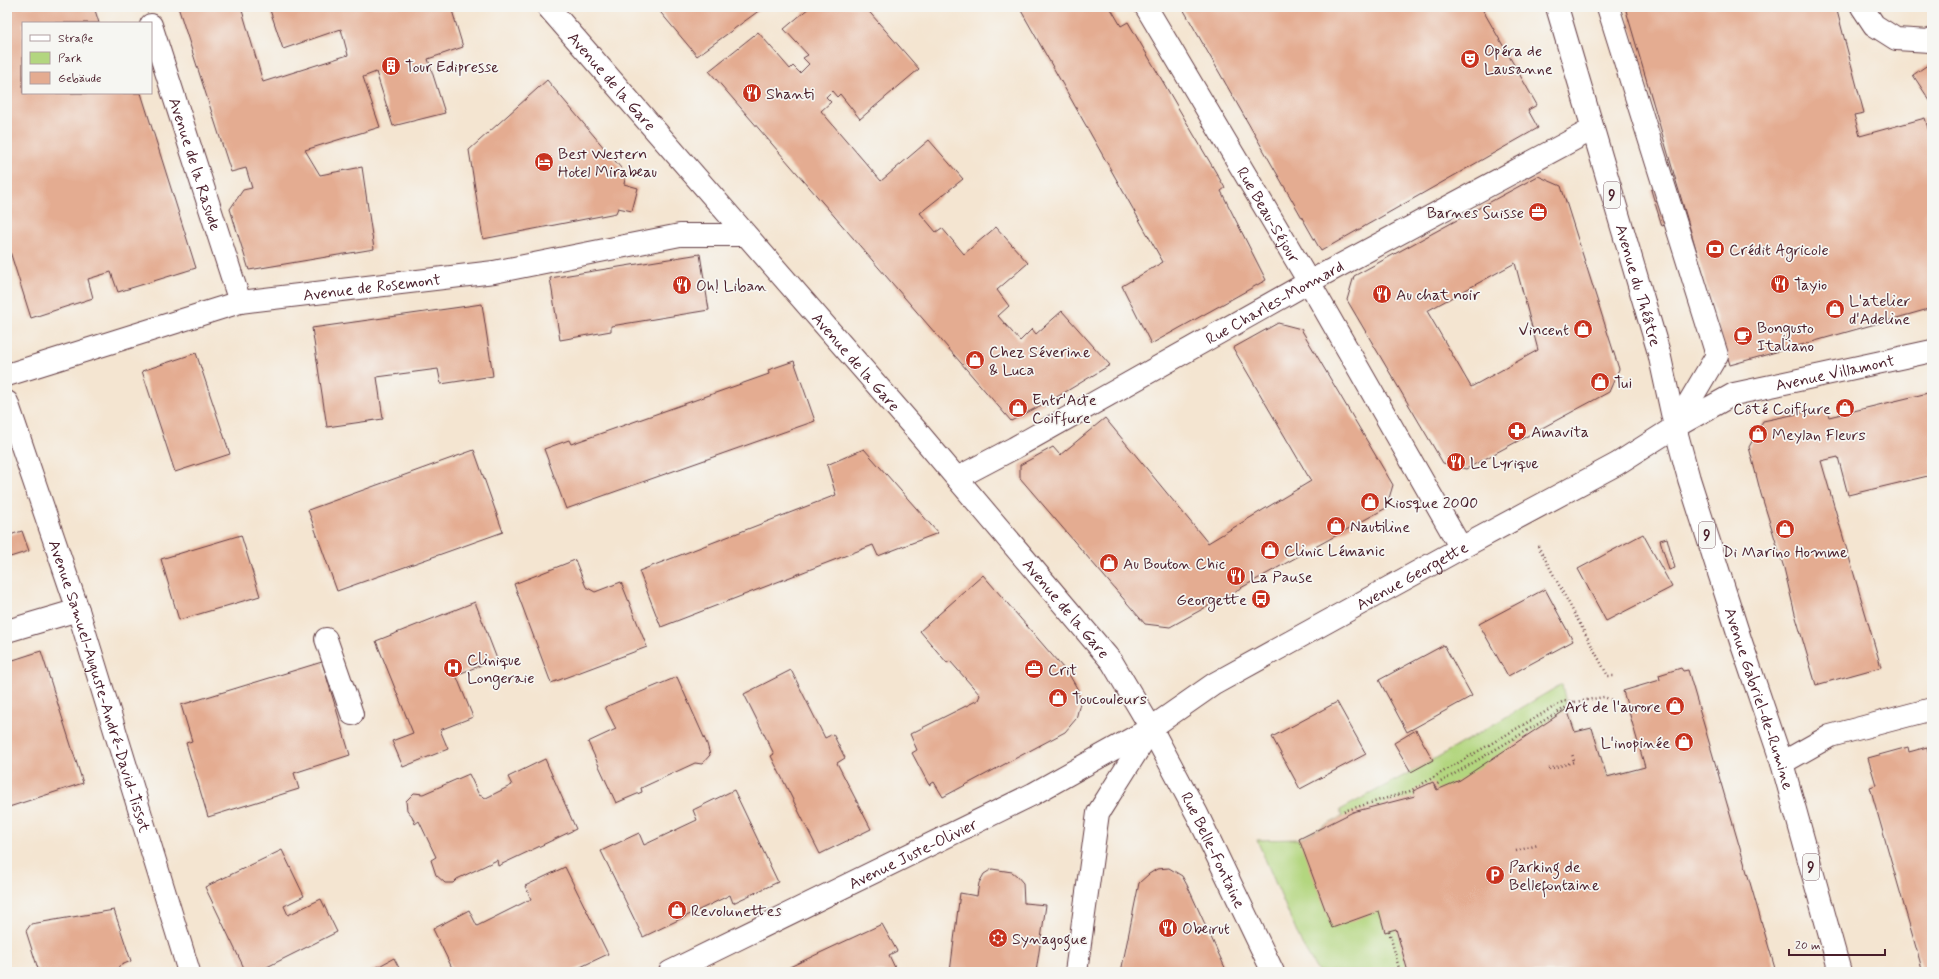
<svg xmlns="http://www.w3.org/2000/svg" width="1939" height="979" font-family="Mynerve,sans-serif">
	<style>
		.green { fill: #b3d67f; stroke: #7e7a55 }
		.building { fill: #e4ac91; fill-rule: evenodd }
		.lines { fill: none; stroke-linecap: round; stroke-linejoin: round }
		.minor-casing { stroke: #643d44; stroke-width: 24 }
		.major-casing { stroke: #643d44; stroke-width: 24 }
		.path { stroke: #643d44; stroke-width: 2.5; stroke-dasharray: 1 3; stroke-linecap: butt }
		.minor { stroke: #fff; stroke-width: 22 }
		.major { stroke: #fff; stroke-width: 22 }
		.labels { text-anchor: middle; stroke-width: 3.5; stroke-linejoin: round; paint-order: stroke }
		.shield { fill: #f6f6f2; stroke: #7e6067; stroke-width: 1 }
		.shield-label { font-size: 15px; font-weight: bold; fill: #4a1f2b }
		.poi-label { font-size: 16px; fill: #4a1f2b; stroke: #f6f6f2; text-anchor: start }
		.street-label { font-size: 16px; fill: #4a1f2b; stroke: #f6f6f2 }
	</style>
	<rect width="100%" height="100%" fill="#f6f6f2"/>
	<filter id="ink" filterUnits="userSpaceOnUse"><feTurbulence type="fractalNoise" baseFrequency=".025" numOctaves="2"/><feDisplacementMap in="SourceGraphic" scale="8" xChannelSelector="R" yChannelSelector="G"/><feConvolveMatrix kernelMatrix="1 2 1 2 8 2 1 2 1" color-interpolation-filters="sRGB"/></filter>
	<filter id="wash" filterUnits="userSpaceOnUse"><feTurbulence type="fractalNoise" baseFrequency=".012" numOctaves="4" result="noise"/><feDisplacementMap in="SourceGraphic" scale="16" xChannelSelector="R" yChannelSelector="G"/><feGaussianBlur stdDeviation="0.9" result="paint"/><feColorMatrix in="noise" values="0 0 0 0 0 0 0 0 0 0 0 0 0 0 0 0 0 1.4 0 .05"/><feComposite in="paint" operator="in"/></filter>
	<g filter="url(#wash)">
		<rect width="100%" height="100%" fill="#f4e5d1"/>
		<!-- green -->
		<polygon class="green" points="1562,684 1567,709 1575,732 1592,728 1607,777 1645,767 1490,972 1489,970 1482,972 1318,972 1302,945 1257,840 1299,839 1342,817 1340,810 1433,760"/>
		<g id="blocks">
			<!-- building -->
			<g class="building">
				<polygon points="7,7 94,7 99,23 23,23 23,93 141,93 196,268 118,292 111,272 88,279 93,298 31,318 7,242"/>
				<polygon points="178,7 241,7 263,82 348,55 341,29 283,49 269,7 451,7 463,47 428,59 445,113 393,126 376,72 363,77 380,127 305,150 320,175 362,167 374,249 249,270 230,209 243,190 252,188 246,168 231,172"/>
				<polygon points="656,7 764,7 697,56"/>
				<polygon points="810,7 865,7 919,69 860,119 840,94 837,97 832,91 826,97 831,102 821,111 881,181 929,140 963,179 920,213 936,232 942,228 964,254 996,227 1028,263 997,290 1009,306 998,316 1020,341 1032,329 1036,334 1062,311 1110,365 1057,397 1011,421 709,71 758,32 790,69 793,66 800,73 809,64 803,58 808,55 784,29"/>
				<polygon points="1019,7 1110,7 1121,26 1128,22 1225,188 1221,191 1266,280 1151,344 1122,286 1163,262"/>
				<polygon points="1182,7 1481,7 1537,105 1528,110 1538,128 1321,251"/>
				<polygon points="1625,7 1836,7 1864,113 1854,115 1860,136 1925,118 1932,142 1932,308 1730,365"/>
				<polygon points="1932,62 1932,104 1913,75"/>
				<polygon points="547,80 626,174 624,184 638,188 632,211 618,208 616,213 483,239 469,150"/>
				<path d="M 1538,176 L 1561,186 L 1619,369 L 1609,392 L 1466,469 L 1443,463 L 1347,300 L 1354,276 ZM 1515,263 L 1538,350 L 1471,387 L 1427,311 Z"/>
				<polygon points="1656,188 1668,224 1662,226 1651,190"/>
				<polygon points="700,254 709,310 611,326 611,331 560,340 550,278"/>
				<polygon points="482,304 493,376 441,384 438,369 377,377 383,419 327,427 312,328"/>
				<polygon points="1278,323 1301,329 1393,485 1386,508 1170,627 1145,624 1020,478 1020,465 1053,447 1060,455 1105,418 1208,543 1311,481 1233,348"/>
				<polygon points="196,353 230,454 175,472 142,371"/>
				<polygon points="794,361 815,421 566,509 544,449 569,440 571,444 769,374 768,370"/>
				<polygon points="1932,392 1932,475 1848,495 1838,457 1821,461 1881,667 1816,685 1795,614 1784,568 1761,494 1749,447 1763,421 1826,408 1829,417"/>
				<polygon points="864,449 938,533 878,556 873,545 661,627 639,571 836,495 827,465"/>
				<polygon points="474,450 503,532 337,591 308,510"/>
				<polygon points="22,531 29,551 7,558 7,536"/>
				<polygon points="1643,534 1672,587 1606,621 1578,569"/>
				<polygon points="241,535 260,596 179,620 161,559"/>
				<polygon points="1667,538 1675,568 1669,570 1660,540"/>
				<polygon points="575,560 586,587 595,592 621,582 647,647 551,683 514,584"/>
				<polygon points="983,575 1070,676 1078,690 1080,703 1076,719 1065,732 943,797 934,782 929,785 912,753 917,750 910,734 978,700 980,695 950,661 947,663 920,631"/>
				<polygon points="1545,589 1573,641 1508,676 1479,624"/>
				<polygon points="475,602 497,659 456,675 473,717 440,730 448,749 403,767 392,741 413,733 376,641"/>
				<polygon points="1444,645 1472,696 1407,732 1379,680"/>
				<polygon points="41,651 83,783 9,807 7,802 7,662"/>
				<polygon points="322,662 350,755 294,773 299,789 208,817 186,743 192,741 181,705"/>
				<polygon points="1681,668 1683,671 1688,670 1776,972 1490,972 1490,970 1483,972 1408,972 1396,929 1385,932 1379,911 1332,928 1299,839 1353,812 1415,796 1413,791 1433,782 1437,790 1460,780 1567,709 1575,732 1592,728 1607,777 1645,767 1623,691 1660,680 1659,675"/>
				<polygon points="791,670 825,738 833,734 845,758 837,763 871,829 820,854 771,756 774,754 744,694"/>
				<polygon points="677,677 707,744 710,755 702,764 695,763 641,788 642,792 616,803 588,742 616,729 605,707"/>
				<polygon points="1337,702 1366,754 1300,789 1272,737"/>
				<polygon points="1416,730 1433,760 1411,772 1394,743"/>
				<polygon points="1908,747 1909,752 1927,747 1932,765 1932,972 1923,972 1870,787 1876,785 1868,758"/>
				<polygon points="545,759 576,829 498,866 497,860 457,879 453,883 445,883 436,875 431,860 436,857 419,821 415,824 412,816 407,810 406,801 414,793 423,794 469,774 479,795 486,798 512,785 508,777"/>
				<polygon points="734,790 778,882 733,903 730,895 643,937 601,851 639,833 644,845 697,820 693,810"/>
				<polygon points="282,850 304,896 284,906 288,915 321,899 337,932 257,972 246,972 205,887"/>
				<polygon points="565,867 608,954 570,972 454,972 433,929 469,910 477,926 531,899 525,886"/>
				<polygon points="1169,868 1182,876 1187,885 1227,972 1121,972 1139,883 1149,874 1157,869"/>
				<polygon points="992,869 1012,872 1017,876 1023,883 1024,903 1046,905 1036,972 950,972 960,893 977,896 979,883 984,874"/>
				<polygon points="114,910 131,961 119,966 116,972 39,972 26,931 31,924"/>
				<polygon points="882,924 897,951 889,955 897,972 779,972"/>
				<polygon points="394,958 401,972 371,972 370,971"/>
			</g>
		</g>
	</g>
	<g filter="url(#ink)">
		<use href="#blocks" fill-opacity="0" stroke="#643d44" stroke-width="1"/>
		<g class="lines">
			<defs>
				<g id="minor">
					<path id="s1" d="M 1146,7 L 1309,282 L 1461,548"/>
					<polyline points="1608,7 1717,355 1675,426"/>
					<polyline points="1862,7 1874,25 1896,39 1930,41 1932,39"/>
					<path id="s2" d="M 151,25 L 240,302"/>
					<path id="s3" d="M 7,375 L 240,302 L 494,272 L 680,235 L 745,235"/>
					<path id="s4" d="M 7,402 L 78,610 L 189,972"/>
					<path id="s5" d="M 957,478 L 1014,448 L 1309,282 L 1593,129"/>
					<polyline points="7,631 78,610"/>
					<polyline points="326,639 352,714"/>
					<polyline points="1782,763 1830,736 1932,709"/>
					<path id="s6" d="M 670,972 L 1033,794 L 1151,728 L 1214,684 L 1461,548 L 1617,464 L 1675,427 L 1734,394 L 1932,351"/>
					<polyline points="1076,972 1098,813 1151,729"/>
				</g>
				<g id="major">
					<path id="s7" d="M 548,7 L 916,430 L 1112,662 L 1151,728 L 1197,814 L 1273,972"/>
					<path id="s8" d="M 1557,7 L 1659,353 L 1675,427 L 1689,479 L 1741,642 L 1782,763 L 1840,972"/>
				</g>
			</defs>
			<!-- minor casing -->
			<use href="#minor" class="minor-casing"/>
			<!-- major casing -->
			<use href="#major" class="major-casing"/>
			<!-- path -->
			<g class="path">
				<polyline points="1538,546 1608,676 1614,676"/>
				<polyline points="1549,769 1574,762 1572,753"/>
				<polyline points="1434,786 1575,702 1604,697 1612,700"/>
				<polyline points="1344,811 1410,791 1564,701 1575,702"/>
				<polyline points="1516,851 1538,845"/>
				<polyline points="1389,931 1400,972"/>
			</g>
			<!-- minor -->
			<use href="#minor" class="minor"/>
			<!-- major -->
			<use href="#major" class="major"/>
		</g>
	</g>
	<!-- icons -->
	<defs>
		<symbol id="theatre-disc" viewBox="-11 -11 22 22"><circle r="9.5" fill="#c8321e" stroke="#f6f6f2"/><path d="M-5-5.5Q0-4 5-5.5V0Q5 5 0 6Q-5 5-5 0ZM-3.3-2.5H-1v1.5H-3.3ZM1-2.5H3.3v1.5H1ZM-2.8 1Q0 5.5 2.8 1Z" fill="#fff"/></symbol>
		<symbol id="building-disc" viewBox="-11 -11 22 22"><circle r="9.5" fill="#c8321e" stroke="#f6f6f2"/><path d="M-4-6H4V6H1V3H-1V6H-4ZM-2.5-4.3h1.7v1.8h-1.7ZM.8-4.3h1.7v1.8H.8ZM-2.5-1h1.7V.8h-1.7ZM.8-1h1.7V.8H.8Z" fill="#fff"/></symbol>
		<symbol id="restaurant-disc" viewBox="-11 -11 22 22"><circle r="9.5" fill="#c8321e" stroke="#f6f6f2"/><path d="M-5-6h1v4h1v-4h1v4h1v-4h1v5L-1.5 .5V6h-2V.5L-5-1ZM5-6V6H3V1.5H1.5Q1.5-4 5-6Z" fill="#fff"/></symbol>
		<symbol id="hotel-disc" viewBox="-11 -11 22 22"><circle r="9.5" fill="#c8321e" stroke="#f6f6f2"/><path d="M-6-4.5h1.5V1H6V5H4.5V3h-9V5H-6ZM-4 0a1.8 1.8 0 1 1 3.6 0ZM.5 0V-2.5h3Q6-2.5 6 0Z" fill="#fff"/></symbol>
		<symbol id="office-disc" viewBox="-11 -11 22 22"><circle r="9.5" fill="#c8321e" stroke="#f6f6f2"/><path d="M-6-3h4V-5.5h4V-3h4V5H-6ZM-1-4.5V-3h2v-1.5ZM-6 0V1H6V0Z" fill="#fff"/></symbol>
		<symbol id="bank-disc" viewBox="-11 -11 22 22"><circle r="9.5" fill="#c8321e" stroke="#f6f6f2"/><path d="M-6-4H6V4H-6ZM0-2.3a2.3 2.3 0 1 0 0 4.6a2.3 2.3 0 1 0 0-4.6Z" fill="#fff"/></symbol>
		<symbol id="shop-disc" viewBox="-11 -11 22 22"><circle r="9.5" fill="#c8321e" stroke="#f6f6f2"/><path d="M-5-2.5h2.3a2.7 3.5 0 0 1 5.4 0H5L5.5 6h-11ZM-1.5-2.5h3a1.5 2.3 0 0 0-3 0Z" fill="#fff"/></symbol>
		<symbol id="cafe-disc" viewBox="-11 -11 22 22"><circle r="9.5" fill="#c8321e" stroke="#f6f6f2"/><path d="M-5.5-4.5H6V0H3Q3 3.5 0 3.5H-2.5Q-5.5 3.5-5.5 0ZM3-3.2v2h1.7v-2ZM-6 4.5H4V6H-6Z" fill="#fff"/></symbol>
		<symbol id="pharmacy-disc" viewBox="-11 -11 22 22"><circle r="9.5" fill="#c8321e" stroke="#f6f6f2"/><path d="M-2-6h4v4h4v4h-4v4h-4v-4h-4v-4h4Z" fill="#fff"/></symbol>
		<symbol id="bus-disc" viewBox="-11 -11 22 22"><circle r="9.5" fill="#c8321e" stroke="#f6f6f2"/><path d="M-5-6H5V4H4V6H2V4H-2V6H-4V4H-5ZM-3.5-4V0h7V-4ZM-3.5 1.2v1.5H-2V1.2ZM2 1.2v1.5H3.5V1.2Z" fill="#fff"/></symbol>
		<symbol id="hospital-disc" viewBox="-11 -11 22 22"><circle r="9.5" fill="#c8321e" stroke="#f6f6f2"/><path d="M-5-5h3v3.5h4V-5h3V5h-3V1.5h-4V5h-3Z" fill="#fff"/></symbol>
		<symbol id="parking-disc" viewBox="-11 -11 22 22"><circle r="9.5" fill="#c8321e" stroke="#f6f6f2"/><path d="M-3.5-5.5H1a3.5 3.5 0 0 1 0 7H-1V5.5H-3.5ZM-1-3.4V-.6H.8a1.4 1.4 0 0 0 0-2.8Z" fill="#fff"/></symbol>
		<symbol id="synagogue-disc" viewBox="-11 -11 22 22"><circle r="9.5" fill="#c8321e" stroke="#f6f6f2"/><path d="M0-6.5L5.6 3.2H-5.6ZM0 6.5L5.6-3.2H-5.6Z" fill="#fff"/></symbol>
	</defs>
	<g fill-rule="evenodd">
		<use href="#theatre-disc" x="1459" y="48" width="22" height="22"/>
		<use href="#building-disc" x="380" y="55" width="22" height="22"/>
		<use href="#restaurant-disc" x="741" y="82" width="22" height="22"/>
		<use href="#hotel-disc" x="533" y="151" width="22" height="22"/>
		<use href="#office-disc" x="1527" y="201" width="22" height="22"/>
		<use href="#bank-disc" x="1704" y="238" width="22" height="22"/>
		<use href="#restaurant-disc" x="1769" y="273" width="22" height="22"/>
		<use href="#restaurant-disc" x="671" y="274" width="22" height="22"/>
		<use href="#restaurant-disc" x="1371" y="283" width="22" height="22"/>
		<use href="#shop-disc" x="1824" y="298" width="22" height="22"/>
		<use href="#shop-disc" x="1572" y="318" width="22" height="22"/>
		<use href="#cafe-disc" x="1732" y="325" width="22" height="22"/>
		<use href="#shop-disc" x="964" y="349" width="22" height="22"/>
		<use href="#shop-disc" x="1589" y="371" width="22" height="22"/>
		<use href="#shop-disc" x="1007" y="397" width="22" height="22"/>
		<use href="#shop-disc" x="1834" y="397" width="22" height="22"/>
		<use href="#pharmacy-disc" x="1506" y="420" width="22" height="22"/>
		<use href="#shop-disc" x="1747" y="423" width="22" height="22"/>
		<use href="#restaurant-disc" x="1445" y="451" width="22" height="22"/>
		<use href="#shop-disc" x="1359" y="491" width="22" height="22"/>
		<use href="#shop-disc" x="1325" y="515" width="22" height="22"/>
		<use href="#shop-disc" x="1774" y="518" width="22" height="22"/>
		<use href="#shop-disc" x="1259" y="539" width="22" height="22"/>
		<use href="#shop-disc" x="1098" y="552" width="22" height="22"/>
		<use href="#restaurant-disc" x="1225" y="565" width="22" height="22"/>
		<use href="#bus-disc" x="1250" y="588" width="22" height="22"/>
		<use href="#hospital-disc" x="442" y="657" width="22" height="22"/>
		<use href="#office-disc" x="1023" y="658" width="22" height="22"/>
		<use href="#shop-disc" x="1047" y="687" width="22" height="22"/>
		<use href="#shop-disc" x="1664" y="695" width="22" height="22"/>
		<use href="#shop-disc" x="1673" y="731" width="22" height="22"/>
		<use href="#parking-disc" x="1484" y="864" width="22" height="22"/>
		<use href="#shop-disc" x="666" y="899" width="22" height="22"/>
		<use href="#restaurant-disc" x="1157" y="917" width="22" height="22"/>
		<use href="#synagogue-disc" x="987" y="927" width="22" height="22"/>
	</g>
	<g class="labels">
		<!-- shield labels -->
		<g class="shield">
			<rect x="1604" y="182" width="16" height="26" rx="3"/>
			<rect x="1699" y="522" width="16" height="26" rx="3"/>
			<rect x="1803" y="854" width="16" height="26" rx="3"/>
		</g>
		<g class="shield-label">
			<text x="1612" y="200">9</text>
			<text x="1707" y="540">9</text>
			<text x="1811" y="872">9</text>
		</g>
		<!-- poi labels -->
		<g class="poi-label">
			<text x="1484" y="56">Opéra de<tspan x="1484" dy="18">Lausanne</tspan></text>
			<text x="405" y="72">Tour Edipresse</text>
			<text x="766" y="99">Shanti</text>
			<text x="558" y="159">Best Western<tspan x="558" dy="18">Hotel Mirabeau</tspan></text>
			<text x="1524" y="218" text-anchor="end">Barnes Suisse</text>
			<text x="1729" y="255">Crédit Agricole</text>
			<text x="1794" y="290">Tayio</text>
			<text x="696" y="291">Oh! Liban</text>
			<text x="1396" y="300">Au chat noir</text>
			<text x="1849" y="306">L'atelier<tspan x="1849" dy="18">d'Adeline</tspan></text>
			<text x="1757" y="333">Bongusto<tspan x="1757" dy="18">Italiano</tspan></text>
			<text x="1569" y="335" text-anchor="end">Vincent</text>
			<text x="989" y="357">Chez Séverine<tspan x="989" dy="18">&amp; Luca</tspan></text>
			<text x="1614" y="388">Tui</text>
			<text x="1032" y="405">Entr'Acte<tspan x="1032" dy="18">Coiffure</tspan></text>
			<text x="1831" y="414" text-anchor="end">Côté Coiffure</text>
			<text x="1531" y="437">Amavita</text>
			<text x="1772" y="440">Meylan Fleurs</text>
			<text x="1470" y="468">Le Lyrique</text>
			<text x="1384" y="508">Kiosque 2000</text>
			<text x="1350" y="532">Nautiline</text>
			<text x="1284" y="556">Clinic Lémanic</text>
			<text x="1785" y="557" text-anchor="middle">Di Marino Homme</text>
			<text x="1123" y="569">Au Bouton Chic</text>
			<text x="1250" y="582">La Pause</text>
			<text x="1247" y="605" text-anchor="end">Georgette</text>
			<text x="467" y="665">Clinique<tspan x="467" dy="18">Longeraie</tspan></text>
			<text x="1048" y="675">Crit</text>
			<text x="1072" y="704">Toucouleurs</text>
			<text x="1661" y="712" text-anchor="end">Art de l'aurore</text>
			<text x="1670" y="748" text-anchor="end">L'inopinée</text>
			<text x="1509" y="872">Parking de<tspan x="1509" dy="18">Bellefontaine</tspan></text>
			<text x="691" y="916">Revolunettes</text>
			<text x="1182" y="934">Obeirut</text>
			<text x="1012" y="944">Synagogue</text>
		</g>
		<!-- street labels -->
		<g class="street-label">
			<text dy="6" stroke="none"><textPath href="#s7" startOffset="98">Avenue de la Gare</textPath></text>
			<text dy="6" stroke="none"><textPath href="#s2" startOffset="146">Avenue de la Rasude</textPath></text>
			<text dy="6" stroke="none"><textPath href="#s1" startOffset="241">Rue Beau-Séjour</textPath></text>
			<text dy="6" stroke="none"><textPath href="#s8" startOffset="290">Avenue du Théâtre</textPath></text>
			<text dy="6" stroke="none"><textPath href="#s3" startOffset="377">Avenue de Rosemont</textPath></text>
			<text dy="6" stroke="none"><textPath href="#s5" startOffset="363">Rue Charles-Monnard</textPath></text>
			<text dy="6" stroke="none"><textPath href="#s7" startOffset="470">Avenue de la Gare</textPath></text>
			<text dy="6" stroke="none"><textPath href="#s6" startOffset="1315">Avenue Villamont</textPath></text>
			<text dy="6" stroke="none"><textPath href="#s6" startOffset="842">Avenue Georgette</textPath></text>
			<text dy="6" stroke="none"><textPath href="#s7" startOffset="794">Avenue de la Gare</textPath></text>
			<text dy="6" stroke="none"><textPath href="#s4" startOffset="299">Avenue Samuel-Auguste-André-David-Tissot</textPath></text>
			<text dy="6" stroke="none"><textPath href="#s8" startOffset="721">Avenue Gabriel-de-Rumine</textPath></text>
			<text dy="6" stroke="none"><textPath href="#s7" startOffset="1078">Rue Belle-Fontaine</textPath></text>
			<text dy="6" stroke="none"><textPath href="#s6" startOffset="270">Avenue Juste-Olivier</textPath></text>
		</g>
	</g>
	<!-- margin -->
	<rect width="1939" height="979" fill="none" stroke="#f6f6f2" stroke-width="24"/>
	<!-- legend -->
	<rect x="22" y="22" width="130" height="72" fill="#f6f6f2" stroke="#b1a0a2"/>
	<rect x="30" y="35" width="20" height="6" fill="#ffffff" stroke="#b1a0a2"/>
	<text x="58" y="42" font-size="12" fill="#4a1f2b">Straße</text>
	<rect x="30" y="52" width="20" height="12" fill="#b3d67f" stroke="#b1a0a2"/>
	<text x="58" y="62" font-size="12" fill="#4a1f2b">Park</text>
	<rect x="30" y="72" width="20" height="12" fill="#e4ac91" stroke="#b1a0a2"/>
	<text x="58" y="82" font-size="12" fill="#4a1f2b">Gebäude</text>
	<!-- scale -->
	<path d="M1789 949v6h96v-6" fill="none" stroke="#4a1f2b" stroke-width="2"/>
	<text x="1795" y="949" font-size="12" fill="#4a1f2b" stroke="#f6f6f2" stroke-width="3" paint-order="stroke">20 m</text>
</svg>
